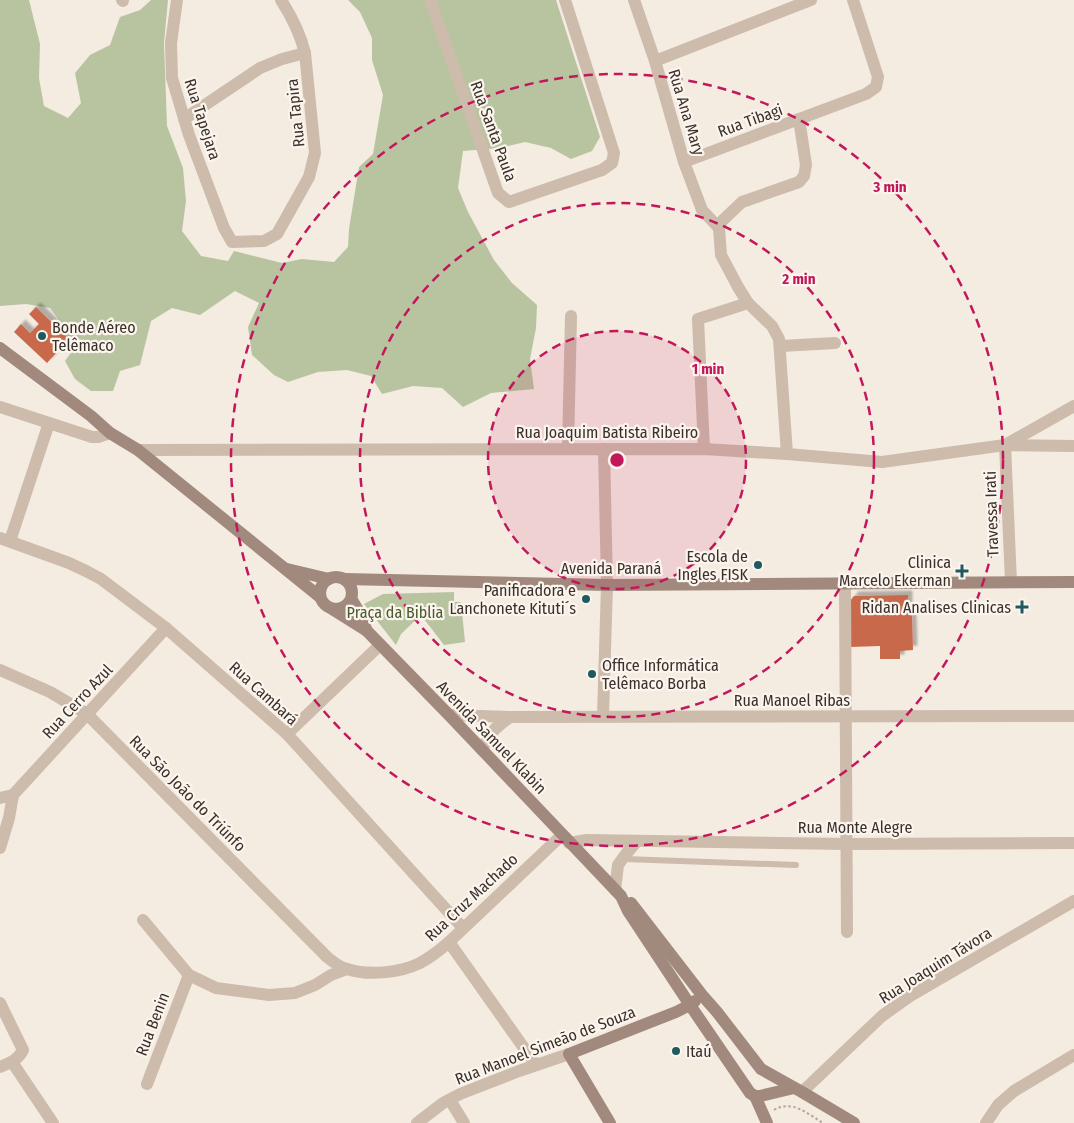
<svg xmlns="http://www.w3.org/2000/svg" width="1074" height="1123" font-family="'Fira Sans Condensed',sans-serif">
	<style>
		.green { fill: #b8c4a0 }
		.building { fill: #c8694b; filter: url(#shadow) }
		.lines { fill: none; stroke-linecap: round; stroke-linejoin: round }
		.path { stroke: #b9a596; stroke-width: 2; stroke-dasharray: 2.5 2.5; stroke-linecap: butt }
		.lane { stroke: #cdbbac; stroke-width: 6 }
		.street { stroke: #cdbbac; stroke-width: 12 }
		.secondary { stroke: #a18a7d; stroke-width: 12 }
		.ring { fill: none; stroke: #c2185b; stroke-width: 2.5; stroke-dasharray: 9 6 }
		.poi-dot { fill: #1f5a5e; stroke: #fbf5ee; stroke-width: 2 }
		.labels { text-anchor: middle; stroke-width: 4.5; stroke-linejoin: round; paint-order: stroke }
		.street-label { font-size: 16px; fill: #3b302b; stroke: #fbf5ee }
		.poi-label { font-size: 16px; fill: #3b302b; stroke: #fbf5ee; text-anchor: end }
		.park-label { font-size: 16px; fill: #4a5a2e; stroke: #fbf5ee }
		.centre { fill: #c2185b; stroke: #fbf5ee; stroke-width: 2.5 }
		.ring-label { font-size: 15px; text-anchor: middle; font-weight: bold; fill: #c2185b; stroke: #fbf5ee; stroke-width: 4.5; stroke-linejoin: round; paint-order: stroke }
	</style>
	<defs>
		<filter id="shadow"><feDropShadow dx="4.5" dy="-4.5" stdDeviation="1" flood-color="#0004"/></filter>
	</defs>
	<rect width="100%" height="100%" fill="#f4ebe1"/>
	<!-- green -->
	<g class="green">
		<polygon points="0,0 29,0 40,44 39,78 44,106 68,118 81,103 75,73 90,55 110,45 120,17 140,10 151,0 168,0 164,43 167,126 183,168 186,201 182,231 201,256 228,261 234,251 282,263 302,259 334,262 348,247 349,229 359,167 373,154 383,95 372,60 372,38 360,12 348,0 556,0 600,137 592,151 571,159 551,148 525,142 500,148 463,151 458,188 468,212 494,260 512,283 537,305 536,328 530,359 534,389 491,393 463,407 442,388 413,386 382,394 371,376 347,370 318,372 288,382 274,375 252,355 248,327 259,303 235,291 200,315 172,308 151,321 140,365 120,371 113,391 91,391 75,379 65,361 77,344 50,308 26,304 0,306"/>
		<polygon points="454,592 454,602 461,602 465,642 444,645 421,615 401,634 396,645 364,604 383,594"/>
	</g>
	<!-- building -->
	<g class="building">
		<polygon points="36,307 69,339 47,363 14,332 21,324 30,333 39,324 29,314"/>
		<polygon points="908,595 908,615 912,615 913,650 900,651 900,659 880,659 880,646 850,647 849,602 854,596"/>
	</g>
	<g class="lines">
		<!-- path -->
		<path class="path" d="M 774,1110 C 792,1099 808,1114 823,1123"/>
		<!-- lane -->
		<polyline class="lane" points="624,859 796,865"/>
		<!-- street -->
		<g class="street">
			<polyline points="122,0 123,1"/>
			<path d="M 177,0 L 171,43 L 172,78 L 189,135 L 224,228 L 232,242 L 264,241 L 277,234 L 309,177 L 315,153 L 305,53 C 300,33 292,17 281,0"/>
			<polyline points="430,0 498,193 509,202 602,170 612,163 614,153 565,0"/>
			<polyline points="634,0 655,61 684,162 702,210 719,228"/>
			<polyline points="655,61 811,0"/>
			<polyline points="184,119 260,68 282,59 305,53"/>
			<polyline points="684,162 866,94 876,87 878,77 853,0"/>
			<polyline points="781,346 835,343"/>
			<polyline points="0,407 92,437 98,437 110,433"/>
			<polyline points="568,448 571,316"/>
			<polyline points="704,449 698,319 748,303"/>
			<polyline points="138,450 704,449 787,454 882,462 1005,445 1074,446"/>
			<polyline points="787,454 779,339 772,326 748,303 738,287 721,255 719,228 722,221 742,202 799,182 804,176 806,165 799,119"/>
			<polyline points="0,538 69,563 88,572 101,579 166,628 287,734 463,928"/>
			<polyline points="10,541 49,423"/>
			<polyline points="1011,582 1005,445 1074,406"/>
			<polyline points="845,583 847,932"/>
			<path d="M 0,670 L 50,692 L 87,714 L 327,957 C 333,962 339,967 347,969 C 368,976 400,973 420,963 C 431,957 440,950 449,942 L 562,835"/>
			<polyline points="449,715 510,717 1074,716"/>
			<polyline points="603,716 607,585 604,449"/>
			<polyline points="287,734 380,645"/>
			<path d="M 482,750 C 489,733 496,727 510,717"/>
			<polyline points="13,795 166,628"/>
			<polyline points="0,798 13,795"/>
			<polyline points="569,843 587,840 847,844 1074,843"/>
			<polyline points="0,848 9,818 13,795"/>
			<polyline points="615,890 618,865 626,854 637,841"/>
			<polyline points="143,920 189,975 216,988 269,995 295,993 315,985 331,975 347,969"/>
			<polyline points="449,942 536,1065"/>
			<path d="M 0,1003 L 23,1050 C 18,1060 10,1063 0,1067"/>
			<polyline points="12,1062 53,1123"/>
			<polyline points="147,1084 189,975"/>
			<polyline points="802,1092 882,1016 910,996 1074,901"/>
			<polyline points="450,1100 464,1123"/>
			<polyline points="417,1123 443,1103 460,1094 519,1071 569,1054"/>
			<polyline points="986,1123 998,1105 1014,1091 1074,1055"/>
		</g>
		<!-- secondary -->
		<g class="secondary">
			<polyline points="0,348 91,416 110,433 138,450 320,597"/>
			<polyline points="287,569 329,579"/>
			<circle cx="336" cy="593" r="16"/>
			<polyline points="345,579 607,585 1074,582"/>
			<polyline points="352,600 359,612 367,631"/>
			<polyline points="332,609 367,631 449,715 621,896 628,911 690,1005 750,1093 755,1096 760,1096 794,1088"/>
			<polyline points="631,903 702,995 717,1012 761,1069 802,1092 854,1123"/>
			<polyline points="755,1096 767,1123"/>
			<polyline points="610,1123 569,1054 676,1012 690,1005 695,1001"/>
		</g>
	</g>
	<!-- distance rings -->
	<circle cx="617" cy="460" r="129" fill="#c2185b" fill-opacity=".12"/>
	<g class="ring">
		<circle cx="617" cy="460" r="129"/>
		<circle cx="617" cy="460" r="257"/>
		<circle cx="617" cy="460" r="386"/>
	</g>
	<!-- markers -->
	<g class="poi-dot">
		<circle cx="42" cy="336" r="5"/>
		<circle cx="758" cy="565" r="5"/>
		<path d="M959.5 563.5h5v5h5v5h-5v5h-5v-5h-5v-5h5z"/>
		<circle cx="586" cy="599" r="5"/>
		<path d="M1019.5 599.5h5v5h5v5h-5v5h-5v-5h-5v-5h5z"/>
		<circle cx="592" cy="674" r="5"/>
		<circle cx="676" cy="1051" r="5"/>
	</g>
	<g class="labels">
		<!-- street labels -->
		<g class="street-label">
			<text transform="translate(687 112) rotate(73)" y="6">Rua Ana Mary</text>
			<text transform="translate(295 113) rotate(-96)" y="6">Rua Tapira</text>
			<text transform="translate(203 119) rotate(72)" y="6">Rua Tapejara</text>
			<text transform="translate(750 120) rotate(-20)" y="6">Rua Tibagi</text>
			<text transform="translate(494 131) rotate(70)" y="6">Rua Santa Paula</text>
			<text x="607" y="438">Rua Joaquim Batista Ribeiro</text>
			<text transform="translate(991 514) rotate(-92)" y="6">Travessa Irati</text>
			<text x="611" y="574">Avenida Paraná</text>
			<text transform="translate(264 693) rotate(42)" y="6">Rua Cambará</text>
			<text x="792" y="706">Rua Manoel Ribas</text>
			<text transform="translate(77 701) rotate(-47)" y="6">Rua Cerro Azul</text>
			<text transform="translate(492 737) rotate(46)" y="6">Avenida Samuel Klabin</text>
			<text transform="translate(188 793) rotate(45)" y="6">Rua São João do Triúnfo</text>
			<text x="855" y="833">Rua Monte Alegre</text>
			<text transform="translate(471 897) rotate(-43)" y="6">Rua Cruz Machado</text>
			<text transform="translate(935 965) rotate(-32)" y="6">Rua Joaquim Távora</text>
			<text transform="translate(152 1024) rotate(-69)" y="6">Rua Benin</text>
			<text transform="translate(545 1045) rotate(-21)" y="6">Rua Manoel Simeão de Souza</text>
		</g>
		<!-- poi labels -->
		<g class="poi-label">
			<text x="52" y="333" text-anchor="start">Bonde Aéreo<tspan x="52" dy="18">Telêmaco</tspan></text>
			<text x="748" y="562">Escola de<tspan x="748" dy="18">Ingles FISK</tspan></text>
			<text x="951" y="568">Clinica<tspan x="951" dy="18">Marcelo Ekerman</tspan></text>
			<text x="576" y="596">Panificadora e<tspan x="576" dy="18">Lanchonete Kituti´s</tspan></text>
			<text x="1011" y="613">Ridan Analises Clinicas</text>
			<text x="602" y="671" text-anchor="start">Office Informática<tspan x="602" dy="18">Telêmaco Borba</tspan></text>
			<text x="686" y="1057" text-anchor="start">Itaú</text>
		</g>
		<!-- park labels -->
		<g class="park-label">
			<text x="395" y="618">Praça da Biblia</text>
		</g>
	</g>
	<circle cx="617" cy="460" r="8" class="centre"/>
	<g class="ring-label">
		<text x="890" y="192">3 min</text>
		<text x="799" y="284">2 min</text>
		<text x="708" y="374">1 min</text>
	</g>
</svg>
